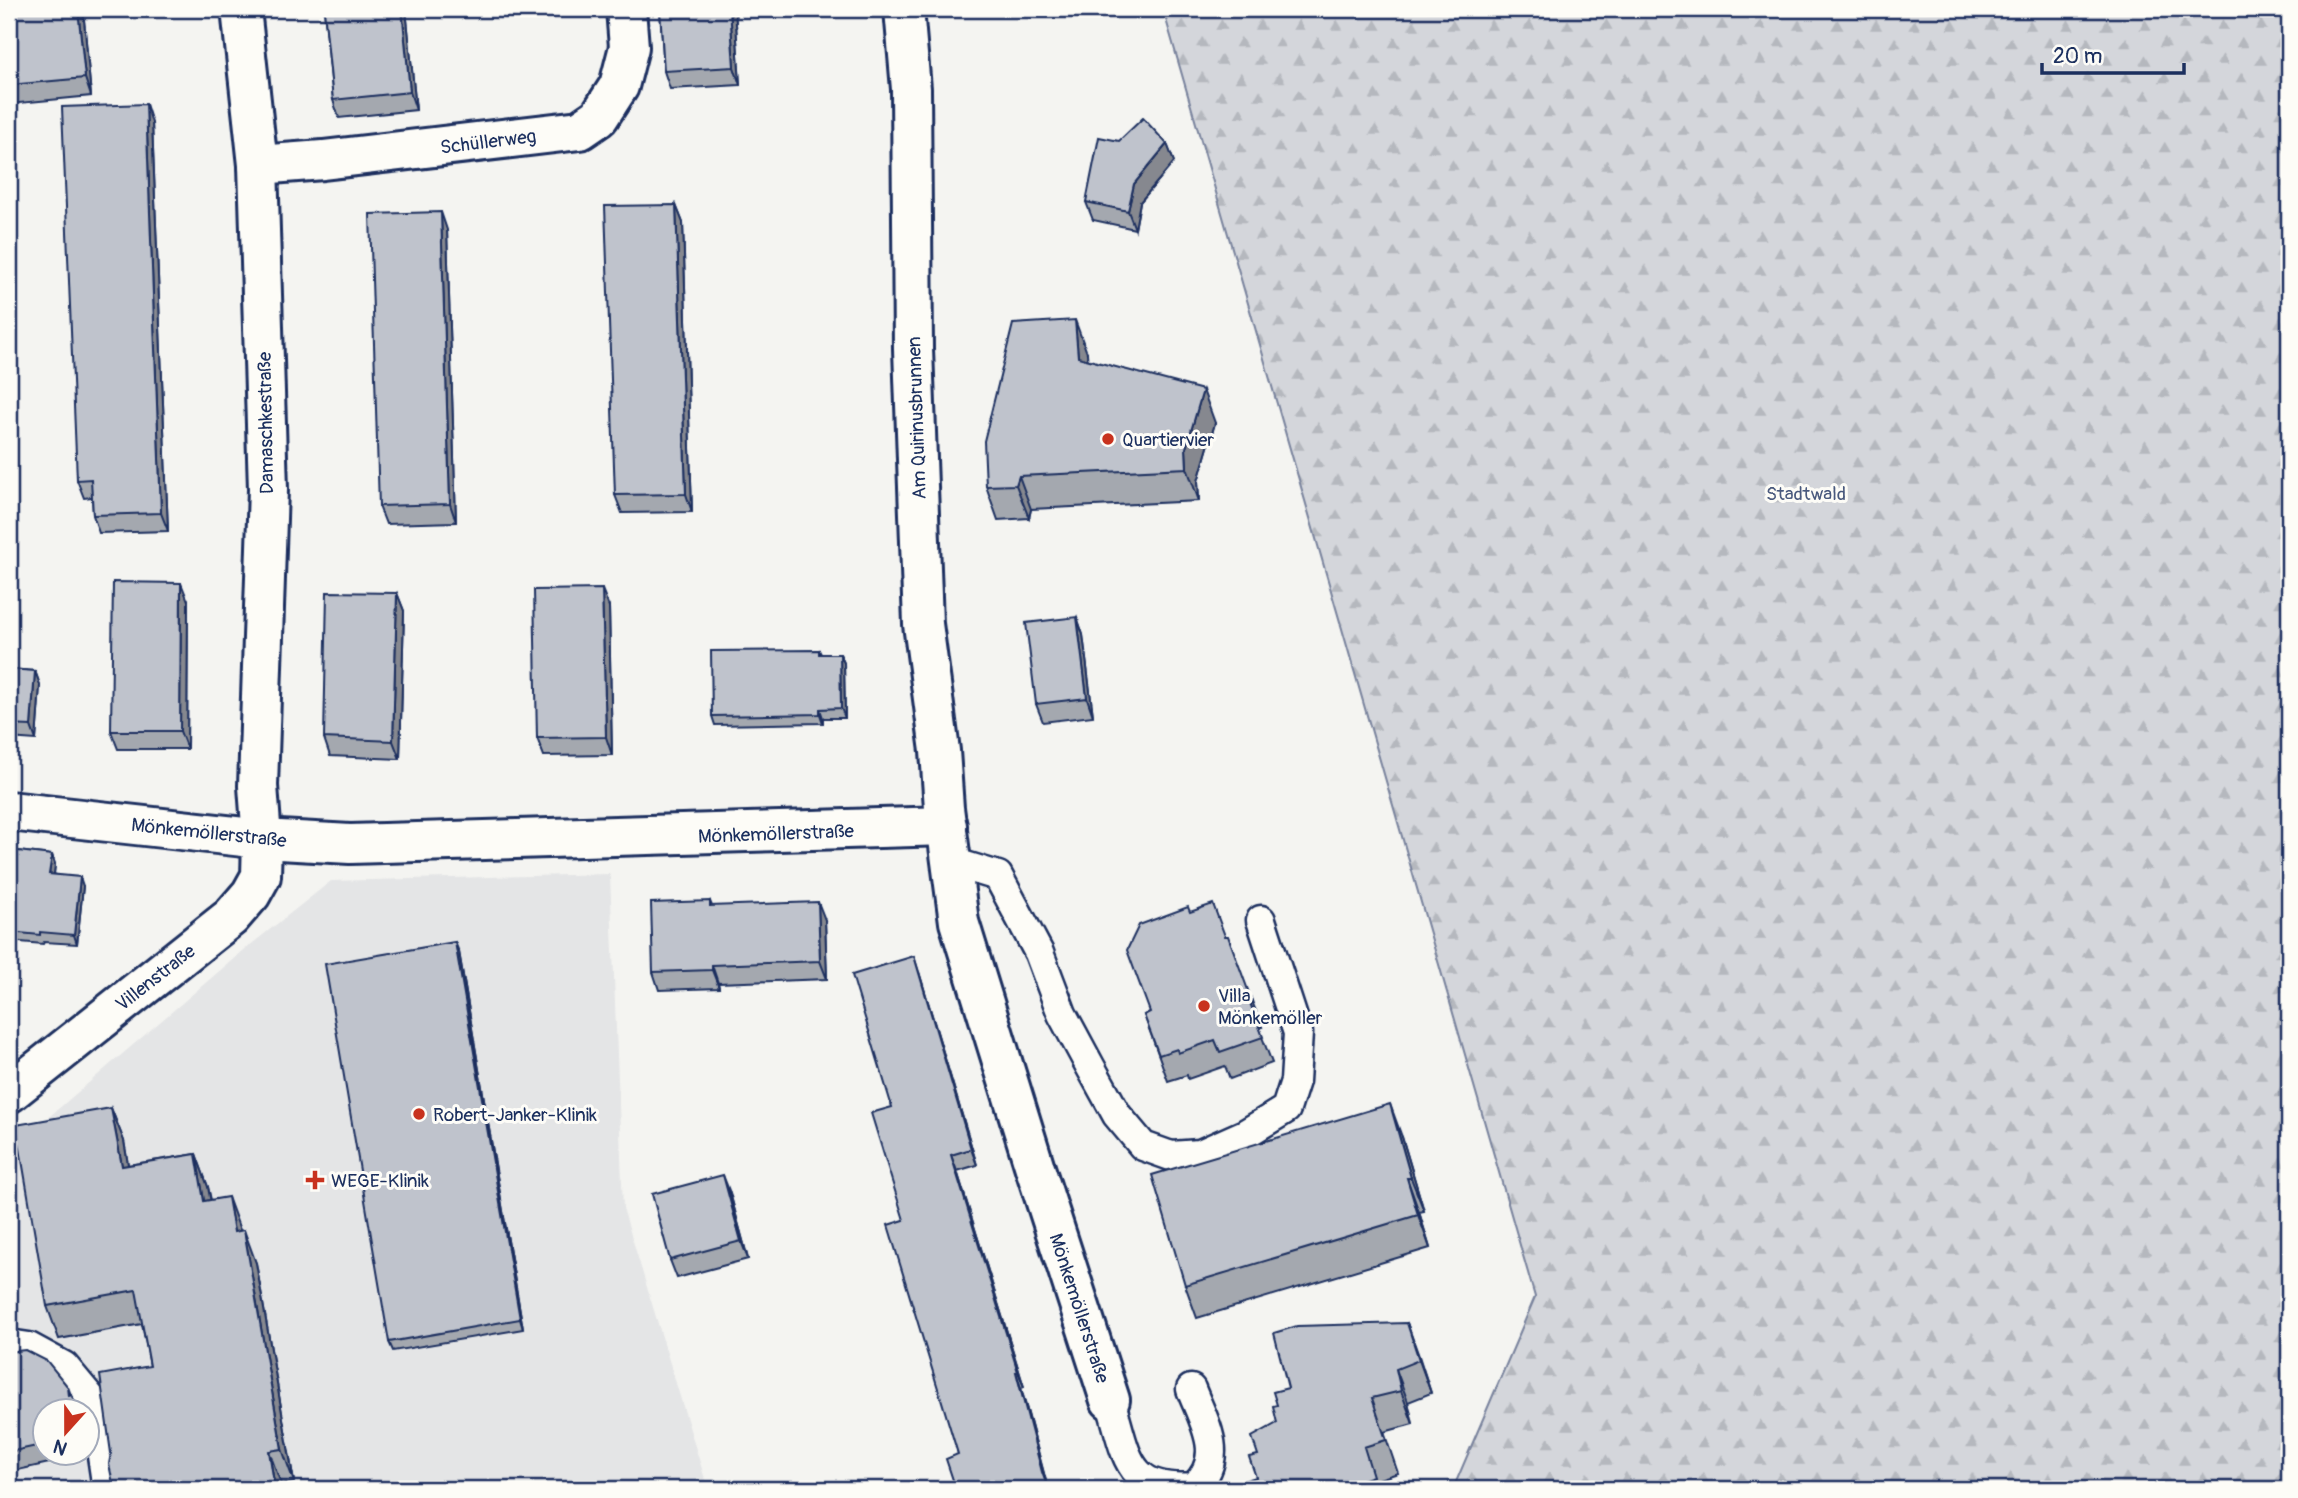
<svg xmlns="http://www.w3.org/2000/svg" width="2298" height="1498" font-family="Pangolin,sans-serif">
	<style>
		.built { fill: #e4e5e6; fill-rule: evenodd }
		.forest { fill: url(#forest-firs); stroke: #78829c; stroke-width: 2 }
		.lines { fill: none; stroke-linecap: round; stroke-linejoin: round }
		.lane-casing { stroke: #1b2f5e; stroke-width: 33 }
		.street-casing { stroke: #1b2f5e; stroke-width: 44 }
		.lane { stroke: #fdfcf7; stroke-width: 28 }
		.street { stroke: #fdfcf7; stroke-width: 38 }
		.wall { fill: #a4a8af; stroke: #1b2f5e; stroke-width: 2 }
		.shaded-wall { fill: #86888f; stroke: #1b2f5e; stroke-width: 2 }
		.building { fill: #bfc3cc; stroke: #1b2f5e; stroke-width: 2 }
		.poi-dot { fill: #c8321e; stroke: #fdfcf7; stroke-width: 2.5 }
		.labels { text-anchor: middle; stroke-width: 6; stroke-linejoin: round; paint-order: stroke }
		.street-label { font-size: 19px; fill: #1b2f5e; stroke: #fdfcf7 }
		.poi-label { font-size: 19px; fill: #1b2f5e; stroke: #fdfcf7; text-anchor: start }
		.park-label { font-size: 19px; fill: #49597d; stroke: #fdfcf7 }
	</style>
	<defs>
		<pattern id="forest-firs" width="22" height="20" patternUnits="userSpaceOnUse" patternTransform="scale(1.75)"><rect width="22" height="20" fill="#d4d6db"/><path d="M5 1l3.5 6h-7zM16 11l3.5 6h-7z" fill="#b5b8be"/></pattern>
	</defs>
	<rect width="100%" height="100%" fill="#f4f4f1"/>
	<filter id="ink" filterUnits="userSpaceOnUse"><feTurbulence type="fractalNoise" baseFrequency=".0143" numOctaves="2"/><feDisplacementMap in="SourceGraphic" scale="14" xChannelSelector="R" yChannelSelector="G"/><feConvolveMatrix kernelMatrix="1 2 1 2 8 2 1 2 1" color-interpolation-filters="sRGB"/></filter>
	<g filter="url(#ink)">
		<!-- built -->
		<path class="built" d="M 610,874 L 623,1208 L 708,1489 L 9,1489 L 9,1151 L 244,950 L 331,881 ZM 46,1410 L 88,1410 L 88,1452 L 46,1452 Z"/>
		<!-- forest -->
		<polygon class="forest" points="1163,9 2289,9 2289,1489 1453,1489 1535,1297"/>
		<g class="lines">
			<defs>
				<g id="lane">
					<polyline points="952,862 998,876 1039,953 1062,1014 1090,1066 1117,1115 1143,1146 1171,1156 1200,1154 1245,1134 1286,1109 1295,1081 1298,1033 1261,920"/>
					<polyline points="9,1344 29,1347 64,1366 94,1402 107,1489"/>
					<path d="M 1110,1400 C 1127,1454 1125,1493 1194,1487 C 1227,1457 1204,1423 1191,1389"/>
				</g>
				<g id="street">
					<polyline points="904,9 911,89 913,349 923,624 940,751 944,808 959,922 1035,1168 1110,1400"/>
					<polyline points="258,165 323,160 580,130 599,117 619,86 629,47 626,9"/>
					<polyline points="9,811 262,839 350,844 947,826"/>
					<polyline points="9,1093 231,917 251,894 261,876 262,839 258,786 268,489 258,165 241,9"/>
				</g>
			</defs>
			<!-- lane casing -->
			<use href="#lane" class="lane-casing"/>
			<!-- street casing -->
			<use href="#street" class="street-casing"/>
			<!-- lane -->
			<use href="#lane" class="lane"/>
			<!-- street -->
			<use href="#street" class="street"/>
		</g>
		<!-- wall -->
		<g class="wall">
			<polygon points="16,9 83,9 91,96 9,104 9,16 17,15"/>
			<polygon points="324,9 406,9 416,110 339,118 333,100"/>
			<polygon points="660,9 735,9 740,85 670,89 664,71"/>
			<polygon points="152,123 168,531 99,533 93,515 92,497 84,498 77,480"/>
			<polygon points="1119,141 1167,144 1174,162 1140,202 1135,229 1093,220 1086,202"/>
			<polygon points="676,205 683,223 692,512 622,513 615,495"/>
			<polygon points="447,230 456,522 386,524 379,506"/>
			<polygon points="1087,353 1087,359 1215,423 1198,481 1199,501 1031,509 1029,518 998,520 986,486"/>
			<polygon points="397,593 404,611 400,759 330,756 324,738"/>
			<polygon points="188,601 187,749 118,749 111,731"/>
			<polygon points="609,607 612,755 544,756 537,738"/>
			<polygon points="1077,617 1083,635 1093,716 1043,722 1036,704"/>
			<polygon points="819,650 821,654 840,654 844,663 845,718 823,718 823,723 715,725 712,716"/>
			<polygon points="9,669 35,671 40,685 36,740 9,738"/>
			<polygon points="9,850 52,855 55,864 54,874 83,886 77,944 44,942 43,944 9,941"/>
			<polygon points="710,901 712,906 825,920 827,979 718,983 719,988 659,990 653,972"/>
			<polygon points="1190,912 1262,1027 1259,1029 1272,1063 1230,1079 1225,1066 1188,1079 1187,1075 1168,1081 1144,1015 1150,1012"/>
			<polygon points="459,952 523,1329 393,1351 389,1342"/>
			<polygon points="919,972 977,1165 957,1171 1024,1387 1021,1388 1048,1489 958,1454 904,1220 892,1107"/>
			<polygon points="111,1108 124,1141 128,1165 196,1154 208,1187 211,1200 240,1231 256,1263 294,1482 281,1484 150,1366 142,1324 59,1339 47,1306"/>
			<polygon points="1402,1137 1424,1211 1419,1212 1430,1248 1197,1318 1185,1285"/>
			<polygon points="730,1193 748,1259 677,1278 670,1260"/>
			<polygon points="1407,1323 1431,1393 1408,1402 1413,1424 1384,1432 1398,1473 1376,1480 1379,1489 1239,1489 1256,1477 1258,1455 1277,1423 1277,1405 1288,1388"/>
			<polygon points="9,1352 71,1395 46,1410 46,1452 85,1452 85,1455 9,1472"/>
		</g>
		<!-- shaded-wall -->
		<g class="shaded-wall">
			<polygon points="78,9 83,9 91,96 85,78"/>
			<polygon points="402,9 406,9 416,110 410,92"/>
			<polygon points="730,9 735,9 740,85 734,67"/>
			<polygon points="146,104 152,123 168,531 161,513"/>
			<polygon points="1167,144 1174,162 1140,202 1135,229 1128,211 1134,184"/>
			<polygon points="676,205 683,223 692,512 686,494"/>
			<polygon points="441,212 447,230 456,522 450,504"/>
			<polygon points="1075,320 1087,353 1090,390 1078,357"/>
			<polygon points="1203,390 1215,423 1198,481 1199,501 1187,468 1186,448"/>
			<polygon points="1019,476 1031,509 1029,518 1016,485"/>
			<polygon points="181,583 188,601 187,749 180,731"/>
			<polygon points="602,589 609,607 612,755 606,737"/>
			<polygon points="397,593 404,611 400,759 393,741"/>
			<polygon points="1077,617 1083,635 1093,716 1087,698"/>
			<polygon points="840,654 844,663 845,718 841,708"/>
			<polygon points="35,671 40,685 36,740 31,726"/>
			<polygon points="820,709 823,718 823,723 820,714"/>
			<polygon points="52,855 55,864 53,883 49,874"/>
			<polygon points="80,877 83,886 77,944 74,935"/>
			<polygon points="818,902 825,920 827,979 820,961"/>
			<polygon points="455,942 459,952 523,1329 520,1319"/>
			<polygon points="914,956 919,972 977,1165 971,1149"/>
			<polygon points="712,965 718,983 719,988 712,970"/>
			<polygon points="1252,1001 1262,1027 1259,1029 1250,1003"/>
			<polygon points="1390,1104 1402,1137 1424,1211 1411,1178"/>
			<polygon points="111,1108 124,1141 134,1200 122,1166"/>
			<polygon points="196,1154 208,1187 217,1235 204,1201"/>
			<polygon points="951,1155 957,1171 1024,1387 1018,1372"/>
			<polygon points="723,1175 730,1193 748,1259 741,1241"/>
			<polygon points="1407,1178 1419,1212 1430,1248 1418,1215"/>
			<polygon points="228,1197 240,1230 246,1265 234,1232"/>
			<polygon points="244,1230 256,1263 294,1482 282,1449"/>
			<polygon points="1407,1323 1419,1356 1431,1393 1419,1360"/>
			<polygon points="1396,1369 1408,1402 1413,1424 1401,1391"/>
			<polygon points="1016,1372 1021,1388 1048,1488 1042,1472"/>
			<polygon points="68,1387 73,1400 72,1395 78,1410 75,1410 69,1396"/>
			<polygon points="269,1451 281,1484 282,1489 275,1489"/>
		</g>
		<!-- building -->
		<g class="building">
			<polygon points="16,9 78,9 85,78 9,85 9,16 17,15"/>
			<polygon points="324,9 402,9 410,92 333,100"/>
			<polygon points="660,9 730,9 734,67 664,71"/>
			<polygon points="146,104 161,513 93,515 91,479 77,480 62,107"/>
			<polygon points="1143,118 1167,144 1134,184 1128,211 1086,202 1099,137 1119,141"/>
			<polygon points="676,205 686,494 615,495 605,206"/>
			<polygon points="441,212 450,504 379,506 370,214"/>
			<polygon points="1075,320 1078,357 1203,390 1186,448 1187,468 1019,476 1016,485 986,486 984,441 1013,324"/>
			<polygon points="113,582 181,583 180,731 111,731"/>
			<polygon points="602,589 606,737 537,738 534,590"/>
			<polygon points="327,592 397,593 393,741 324,738"/>
			<polygon points="1077,617 1087,698 1036,704 1026,623"/>
			<polygon points="819,650 819,654 840,654 841,708 820,709 820,714 712,716 711,651"/>
			<polygon points="9,669 35,671 31,726 9,725"/>
			<polygon points="9,850 52,855 49,874 80,877 74,935 40,932 40,935 9,932"/>
			<polygon points="710,901 710,906 818,902 820,961 712,965 712,970 653,972 651,903"/>
			<polygon points="1213,904 1225,936 1228,936 1252,1001 1250,1003 1263,1037 1220,1052 1215,1040 1178,1053 1177,1049 1159,1055 1144,1015 1150,1012 1127,950 1139,925 1188,907 1190,912"/>
			<polygon points="455,942 520,1319 389,1342 325,964"/>
			<polygon points="914,956 971,1149 951,1155 1018,1372 1016,1372 1042,1472 1048,1489 956,1489 946,1459 958,1454 888,1225 904,1220 871,1113 892,1107 852,975"/>
			<polygon points="1390,1104 1411,1178 1407,1178 1418,1215 1185,1285 1152,1175"/>
			<polygon points="111,1108 122,1166 196,1154 204,1201 228,1197 234,1232 244,1230 282,1449 269,1451 275,1489 114,1489 109,1464 111,1453 100,1375 150,1366 136,1290 47,1306 16,1125"/>
			<polygon points="723,1175 741,1241 670,1260 652,1194"/>
			<polygon points="1407,1323 1419,1360 1396,1369 1401,1391 1372,1398 1386,1440 1364,1447 1373,1476 1347,1485 1348,1489 1239,1489 1237,1483 1256,1477 1249,1457 1258,1455 1252,1437 1277,1423 1273,1406 1277,1405 1273,1392 1288,1388 1274,1333 1297,1326"/>
			<polygon points="25,1350 47,1361 68,1387 69,1396 72,1395 75,1410 46,1410 46,1444 9,1452 9,1352"/>
		</g>
	</g>
	<!-- markers -->
	<g class="poi-dot">
		<circle cx="1108" cy="439" r="7"/>
		<circle cx="1204" cy="1006" r="7"/>
		<circle cx="419" cy="1114" r="7"/>
		<path d="M311.5 1169.5h7v7h7v7h-7v7h-7v-7h-7v-7h7z"/>
	</g>
	<g class="labels">
		<!-- street labels -->
		<g class="street-label">
			<text transform="translate(488 141) rotate(-7)" y="7">Schüllerweg</text>
			<text transform="translate(916 418) rotate(-92)" y="7">Am Quirinusbrunnen</text>
			<text transform="translate(265 423) rotate(-91)" y="7">Damaschkestraße</text>
			<text transform="translate(209 832) rotate(6)" y="7">Mönkemöllerstraße</text>
			<text transform="translate(776 833) rotate(-2)" y="7">Mönkemöllerstraße</text>
			<text transform="translate(155 977) rotate(-38)" y="7">Villenstraße</text>
			<text transform="translate(1080 1308) rotate(72)" y="7">Mönkemöllerstraße</text>
		</g>
		<!-- poi labels -->
		<g class="poi-label">
			<text x="1122" y="446">Quartiervier</text>
			<text x="1218" y="1002">Villa<tspan x="1218" dy="22">Mönkemöller</tspan></text>
			<text x="433" y="1121">Robert-Janker-Klinik</text>
			<text x="331" y="1187">WEGE-Klinik</text>
		</g>
		<!-- park labels -->
		<g class="park-label">
			<text x="1806" y="500">Stadtwald</text>
		</g>
	</g>
	<!-- margin -->
	<rect width="2298" height="1498" fill="none" stroke="#fdfcf7" stroke-width="35"/>
	<rect x="18" y="18" width="2263" height="1463" fill="none" stroke="#1b2f5e" stroke-width="2.5" filter="url(#ink)"/>
	<!-- north arrow -->
	<g transform="translate(66 1432) rotate(201)"><circle r="33" fill="#fdfcf7" stroke="#a3aaba" stroke-width="2"/>
	<path d="M0-5L12 26L0 18L-12 26Z" fill="#c8321e"/>
	<text y="-10" font-size="19" font-weight="bold" text-anchor="middle" fill="#1b2f5e">N</text>
	</g>
	<!-- scale -->
	<path d="M2042 63v10h142v-10" fill="none" stroke="#1b2f5e" stroke-width="3.5"/>
	<text x="2053" y="63" font-size="21" fill="#1b2f5e" stroke="#fdfcf7" stroke-width="5" paint-order="stroke">20 m</text>
</svg>
